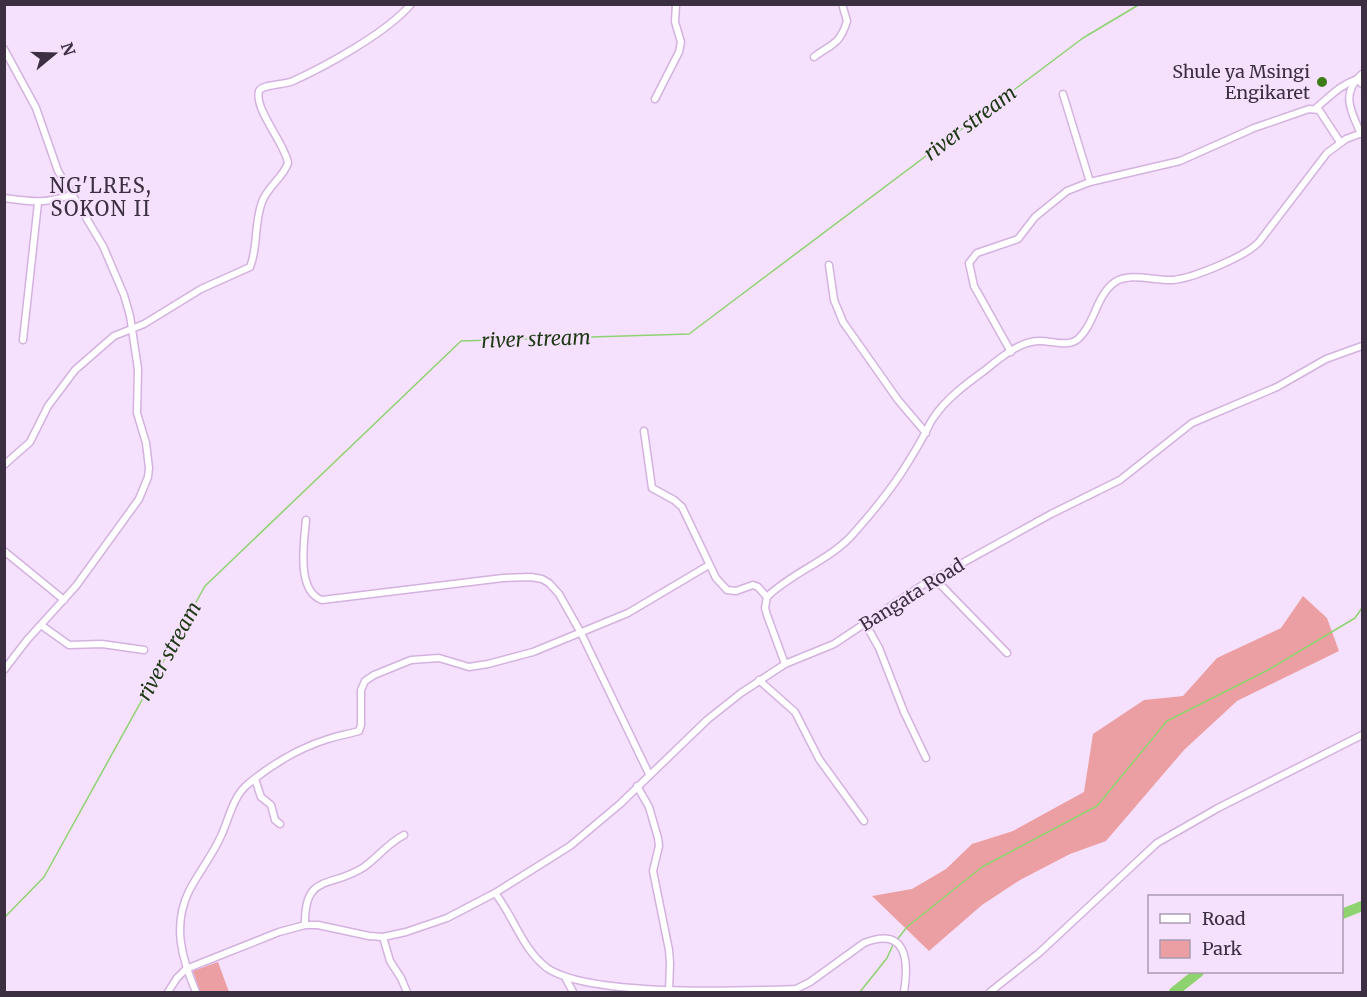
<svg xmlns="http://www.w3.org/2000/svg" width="1367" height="997" font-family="Merriweather,serif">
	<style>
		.green { fill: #ec9fa2 }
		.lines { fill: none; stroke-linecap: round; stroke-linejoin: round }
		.stream { stroke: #8ed370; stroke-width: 1.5 }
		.river { stroke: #8ed370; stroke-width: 10 }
		.minor-casing { stroke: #d3b2e0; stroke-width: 9 }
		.minor { stroke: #fff; stroke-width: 6 }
		.poi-dot { fill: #3d7c19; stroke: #f5e1fd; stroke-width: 2 }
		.labels { text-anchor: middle; stroke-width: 4.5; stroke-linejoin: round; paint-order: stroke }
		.poi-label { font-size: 18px; fill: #3c2f41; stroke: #f5e1fd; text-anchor: end }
		.street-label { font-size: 18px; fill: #3c2f41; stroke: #f5e1fd }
		.water-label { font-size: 20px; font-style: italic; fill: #1e3912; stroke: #f5e1fd }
		.neighbourhood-label { font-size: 20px; letter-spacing: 1.5px; fill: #3c2f41; stroke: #f5e1fd }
	</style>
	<rect width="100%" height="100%" fill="#f5e1fd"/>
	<!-- green -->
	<g class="green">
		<polygon points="1303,596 1327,618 1339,651 1237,701 1184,750 1106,841 1070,854 1020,880 982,905 929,951 872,896 912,889 946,869 972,844 1013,831 1084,792 1093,734 1144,700 1183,696 1217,658 1281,628"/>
		<polygon points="218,962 229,992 200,992 193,971"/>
	</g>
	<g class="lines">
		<!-- stream -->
		<g class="stream">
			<polyline points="4,918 44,877 205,586 461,341 689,334 1083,38 1140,4"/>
			<polyline points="896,941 907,927 982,867 1097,806 1167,721 1268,670 1355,618 1362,608"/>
			<polyline points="860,992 887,958 893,945"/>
		</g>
		<!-- river -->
		<g class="river">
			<polyline points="1342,914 1362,906"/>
			<polyline points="1174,992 1199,972"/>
		</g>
		<defs>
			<g id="minor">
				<polyline points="4,49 36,108 58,171 103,246 124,295 130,316 138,369 137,413 146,443 149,468 148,477 139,499 76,586 27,640 4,670"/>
				<path d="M 814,57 C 831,44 840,45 847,21 L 842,4"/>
				<polyline points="1063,94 1090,182"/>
				<polyline points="655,99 679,52 681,42 675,22 676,4"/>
				<path d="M 1316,108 C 1331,96 1337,87 1357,79 L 1362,84"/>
				<path d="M 1361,134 C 1351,111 1340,94 1362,74"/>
				<path d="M 4,198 C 33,202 43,204 71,195"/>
				<polyline points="829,265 834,300 843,322 898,400 926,433"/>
				<polyline points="23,340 38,203"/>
				<polyline points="1011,352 974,286 969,263 977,253 1018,239 1035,217 1067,191 1090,182 1180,161 1254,128 1309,109 1319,110 1340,142"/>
				<polyline points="644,431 652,488 674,500 682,507 716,578 727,590 736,591 753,585 758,587 767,597"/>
				<path d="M 4,465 L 30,442 L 48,406 L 75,370 L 114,336 L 144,324 L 201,289 L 250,267 C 258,248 254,223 262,202 C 267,187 283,178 288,163 C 285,143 254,110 259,91 C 262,84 285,85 293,81 C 326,66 388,32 411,4"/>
				<path d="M 306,520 C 304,542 296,591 322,600 L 503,578 L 531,577 L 542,579 L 549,583 L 559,594 L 581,633 L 649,774"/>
				<polyline points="4,551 64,600"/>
				<polyline points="935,579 1007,653"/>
				<polyline points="865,623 879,648 904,712 926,758"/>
				<polyline points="41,625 69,645 102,644 144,650"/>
				<path d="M 785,664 L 767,615 L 765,608 L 767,597 C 792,572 831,560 854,533 C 871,514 888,493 902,472 C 910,459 918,447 925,433 C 928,428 930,422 934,417 C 946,399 966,384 984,371 C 999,359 1018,342 1038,341 C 1051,340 1067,348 1078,339 C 1095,324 1096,295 1115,282 C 1130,272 1155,281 1173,280 C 1193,278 1245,257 1259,242 L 1327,153 L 1346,139 L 1362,133"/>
				<polyline points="759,680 795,712 819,759 864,821"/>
				<polyline points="255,779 261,797 271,805 275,820 280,824"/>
				<polyline points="637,786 649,807 658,838 659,846 653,871 669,950 670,963 669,992"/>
				<path d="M 495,893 C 514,917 522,949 547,968 C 590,997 739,991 796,989 L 810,982 L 864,943 C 907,926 909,961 904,992"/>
				<path d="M 305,925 C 304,872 331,889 364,867 C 378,857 388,843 404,835"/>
				<polyline points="383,937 390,961 401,978 407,992"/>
				<polyline points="566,979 573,992"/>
				<polyline points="168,992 177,978 186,969 279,932 305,925 318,925 369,936 383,937 406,932 447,918 495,893 570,846 620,804 707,720 741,693 785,664 834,644 921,586 1051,514 1120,480 1192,423 1277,387 1326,359 1362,346"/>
				<path d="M 196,992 C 182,959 172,926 189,891 C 199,872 212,856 221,836 C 229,819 233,796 248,784 C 271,765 299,748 328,739 C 338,736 348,734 359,731 L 361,725 L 361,690 L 365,681 L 374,675 L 411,660 L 439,658 L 469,667 L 488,664 L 533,652 L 628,613 L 709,565"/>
				<polyline points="990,992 1039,953 1157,843 1218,808 1362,735"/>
			</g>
		</defs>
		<!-- minor casing -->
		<use href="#minor" class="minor-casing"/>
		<!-- minor -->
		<use href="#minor" class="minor"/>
	</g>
	<!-- markers -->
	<circle class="poi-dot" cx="1322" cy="82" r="6"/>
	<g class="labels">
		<!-- poi labels -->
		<g class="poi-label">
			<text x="1310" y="78">Shule ya Msingi<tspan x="1310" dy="21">Engikaret</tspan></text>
		</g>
		<!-- street labels -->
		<g class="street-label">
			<text transform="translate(912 595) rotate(-32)" y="6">Bangata Road</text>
		</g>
		<!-- water labels -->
		<g class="water-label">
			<text transform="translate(970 123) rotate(-37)" y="7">river stream</text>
			<text transform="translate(536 339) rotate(-2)" y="7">river stream</text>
			<text transform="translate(169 651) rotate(-61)" y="7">river stream</text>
		</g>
		<!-- neighbourhood labels -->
		<g class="neighbourhood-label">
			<text x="101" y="193">NG'LRES,<tspan x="101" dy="23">SOKON II</tspan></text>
		</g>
	</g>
	<!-- border -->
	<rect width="1367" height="997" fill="none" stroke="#3c2f41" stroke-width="12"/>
	<!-- legend -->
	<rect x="1148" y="895" width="195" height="78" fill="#f5e1fd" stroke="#ab9ab2" stroke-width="1.5"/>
	<rect x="1160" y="914" width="30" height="9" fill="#ffffff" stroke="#ab9ab2" stroke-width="1.5"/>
	<text x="1202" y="925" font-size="18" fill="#3c2f41">Road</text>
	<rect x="1160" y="940" width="30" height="18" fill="#ec9fa2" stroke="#ab9ab2" stroke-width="1.5"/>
	<text x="1202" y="955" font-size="18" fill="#3c2f41">Park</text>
	<!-- north arrow -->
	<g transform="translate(54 54) rotate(71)" stroke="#f5e1fd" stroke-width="4.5" paint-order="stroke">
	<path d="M0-4.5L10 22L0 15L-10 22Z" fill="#3c2f41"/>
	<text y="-9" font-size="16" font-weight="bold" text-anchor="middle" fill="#3c2f41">N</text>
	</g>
</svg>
